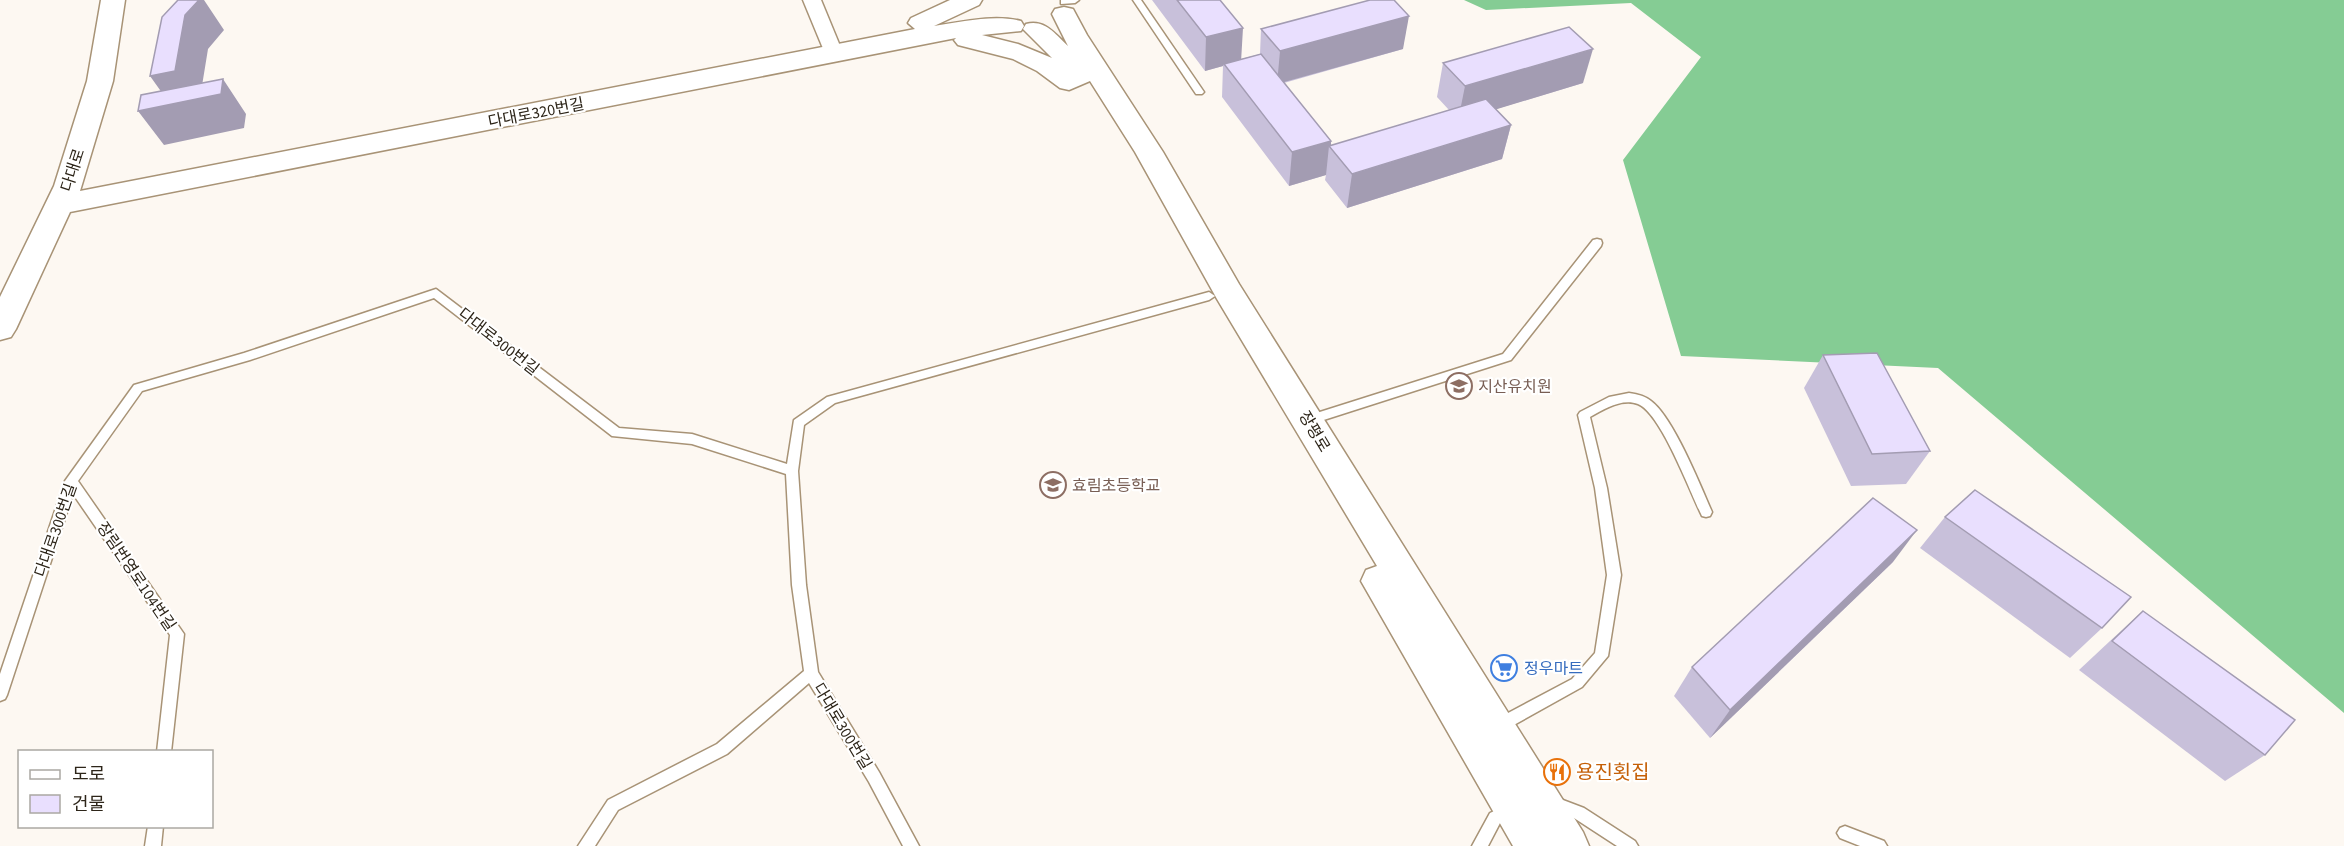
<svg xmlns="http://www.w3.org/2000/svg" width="2344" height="846" font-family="'Source Sans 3','Noto Sans KR',sans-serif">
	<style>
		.forest { fill: #85cc94 }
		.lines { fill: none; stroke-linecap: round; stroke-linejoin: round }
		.lane-casing { stroke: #a89376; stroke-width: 3 }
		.street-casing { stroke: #a89376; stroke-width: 3 }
		.secondary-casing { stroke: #a89376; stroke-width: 3 }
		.lane { fill: #fff; fill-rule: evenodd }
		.street { fill: #fff; fill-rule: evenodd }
		.secondary { fill: #fff; fill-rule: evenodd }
		.wall { fill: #c8c0da }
		.shaded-wall { fill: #a39cb2 }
		.building { fill: #e9dffe; stroke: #a39cb2; stroke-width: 1.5 }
		.labels { text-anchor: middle; stroke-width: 4.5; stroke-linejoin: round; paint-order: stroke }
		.street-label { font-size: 16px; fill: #2d2519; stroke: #fff }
		.education-label { font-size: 16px; fill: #785e54; stroke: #fff; text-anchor: start }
		.shop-label { font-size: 16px; fill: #366cbe; stroke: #fff; text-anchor: start }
		.near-food-label { font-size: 20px; fill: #c56008; stroke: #fff; text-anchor: start }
	</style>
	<rect width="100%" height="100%" fill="#fdf8f2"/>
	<!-- forest -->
	<polygon class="forest" points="1464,0 2344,0 2344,713 1938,368 1681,356 1623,160 1701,57 1631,3 1486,10"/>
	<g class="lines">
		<defs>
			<g id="lane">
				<polygon points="1061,0 1079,0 1075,3 1061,4"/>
				<polygon points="1133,0 1141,0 1204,92 1202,94 1196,94"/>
				<polygon points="1597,239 1601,240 1602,243 1601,246 1511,360 1308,425 1304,423 1302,420 1304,417 1503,354 1593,240"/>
				<polygon points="436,289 619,428 692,434 787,464 794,420 827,397 1209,292 1215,296 1209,300 835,403 804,425 798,471 806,585 818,672 879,772 919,846 903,846 869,782 809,683 727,754 618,810 595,846 578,846 608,800 717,744 804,671 792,585 786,474 692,444 612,436 434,298 250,360 142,391 78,481 184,634 171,752 157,752 170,635 73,494 7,695 5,699 0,701 0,674 65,481 134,385 244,353"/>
				<path d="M 1629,393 C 1637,394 1645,396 1651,401 C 1673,417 1700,485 1712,512 L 1710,516 L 1706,517 L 1702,516 C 1690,492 1661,413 1638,404 C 1622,398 1604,409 1590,417 L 1607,488 L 1621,575 L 1608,656 L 1582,687 L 1503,731 L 1498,733 L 1493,731 L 1491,726 L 1493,721 L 1572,679 L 1595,653 L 1607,575 L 1595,488 L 1578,415 L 1580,412 L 1609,397 Z"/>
				<polygon points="1555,797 1584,808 1635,841 1638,846 1617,846 1574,818 1550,809 1548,804 1550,799"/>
				<polygon points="1511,803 1516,805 1518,810 1516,815 1500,823 1488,846 1472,846 1490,813"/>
				<polygon points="148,826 163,826 161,846 145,846"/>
				<polygon points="1845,826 1884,841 1887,846 1860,846 1840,838 1837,833 1840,828"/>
			</g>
			<polygon id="street" points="803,0 821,0 840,46 838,50 824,50 822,46"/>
			<path id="secondary" d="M 101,0 L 125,0 L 113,81 L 80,191 L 915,29 L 908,23 L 911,18 L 950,0 L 982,0 L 979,5 L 934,26 C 961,22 994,14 1021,21 L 1024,26 L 1021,31 L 982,35 L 1018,44 L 1052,58 L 1023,29 L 1026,24 C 1045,19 1055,34 1068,46 L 1052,14 L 1055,9 L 1064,7 L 1073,9 L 1087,35 L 1163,152 L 1239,284 L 1583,832 L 1589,846 L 1513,846 L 1361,581 L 1366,570 L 1377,566 L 1217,299 L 1135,152 L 1090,81 L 1069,90 L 1060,88 L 1037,71 L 1013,59 L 958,45 L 954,40 L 956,38 L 70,212 L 16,329 L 11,337 L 0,340 L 0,297 L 54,186 L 87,81 Z"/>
		</defs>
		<!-- lane casing -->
		<use href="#lane" class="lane-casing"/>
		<!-- street casing -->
		<use href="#street" class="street-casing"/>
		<!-- secondary casing -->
		<use href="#secondary" class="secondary-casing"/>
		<!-- lane -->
		<use href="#lane" class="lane"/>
		<!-- street -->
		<use href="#street" class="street"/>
		<!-- secondary -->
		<use href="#secondary" class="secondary"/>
	</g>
	<!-- wall -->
	<g class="wall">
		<polygon points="1152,0 1220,0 1241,59 1260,54 1261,29 1403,49 1284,83 1331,141 1331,146 1449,110 1437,97 1443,63 1583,83 1496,109 1511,125 1502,159 1347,208 1325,180 1326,175 1289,186 1222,97 1223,66 1205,71"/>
		<polygon points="1823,355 1930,451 1906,484 1851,486 1804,388"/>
		<polygon points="1945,517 2102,628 2070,658 1920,548"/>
		<polygon points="1893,562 1710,738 1674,696 1692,667"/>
		<polygon points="2143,611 2265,755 2225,781 2079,670 2110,641"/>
	</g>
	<!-- shaded-wall -->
	<g class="shaded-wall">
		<polygon points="199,0 204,0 224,30 208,49 200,98 223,79 246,114 244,128 164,145 138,111 170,104 150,76 185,15"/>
		<polygon points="1409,16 1403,49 1277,84 1280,51"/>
		<polygon points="1243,28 1241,62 1224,64 1223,66 1205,71 1206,37"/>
		<polygon points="1593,49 1583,83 1458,121 1465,86"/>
		<polygon points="1511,125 1502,159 1347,208 1352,174"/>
		<polygon points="1331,141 1331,148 1329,146 1326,175 1289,186 1292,152"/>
		<polygon points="1917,530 1893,562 1710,738 1730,710"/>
	</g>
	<!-- building -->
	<g class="building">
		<polygon points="178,0 199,0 185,15 175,71 150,76 162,17"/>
		<polygon points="1177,0 1220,0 1243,28 1206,37"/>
		<polygon points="1370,0 1394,0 1409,16 1280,51 1261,29"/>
		<polygon points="1569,27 1593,49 1465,86 1443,63"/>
		<polygon points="1261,54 1331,141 1292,152 1224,64"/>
		<polygon points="223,79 221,94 138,111 141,95"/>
		<polygon points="1486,99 1511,125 1352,174 1329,146"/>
		<polygon points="1877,353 1930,451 1872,454 1823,355"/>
		<polygon points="1975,490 2131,597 2102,628 1945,517"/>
		<polygon points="1873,498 1917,530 1730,710 1692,667"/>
		<polygon points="2143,611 2295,720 2265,755 2112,641"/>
	</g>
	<!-- icons -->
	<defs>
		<symbol id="school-ring" viewBox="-11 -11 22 22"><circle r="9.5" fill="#fff" stroke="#8d6e63" stroke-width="1.5"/><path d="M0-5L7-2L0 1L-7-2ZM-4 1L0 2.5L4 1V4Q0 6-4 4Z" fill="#8d6e63"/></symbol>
		<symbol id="supermarket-ring" viewBox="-11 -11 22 22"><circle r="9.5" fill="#fff" stroke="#3f7fe0" stroke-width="1.5"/><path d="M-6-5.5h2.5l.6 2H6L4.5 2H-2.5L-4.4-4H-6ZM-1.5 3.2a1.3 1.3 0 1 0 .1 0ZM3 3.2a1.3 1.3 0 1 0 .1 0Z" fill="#3f7fe0"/></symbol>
		<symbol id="restaurant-ring" viewBox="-11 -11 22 22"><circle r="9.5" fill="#fff" stroke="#e8710a" stroke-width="1.5"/><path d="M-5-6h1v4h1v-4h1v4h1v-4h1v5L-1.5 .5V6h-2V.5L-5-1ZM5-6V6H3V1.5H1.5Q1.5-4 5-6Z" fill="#e8710a"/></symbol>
	</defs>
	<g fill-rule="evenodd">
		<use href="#school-ring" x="1444" y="371" width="30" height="30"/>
		<use href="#school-ring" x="1038" y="470" width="30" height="30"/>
		<use href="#supermarket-ring" x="1489" y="653" width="30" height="30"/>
		<use href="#restaurant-ring" x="1542" y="757" width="30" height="30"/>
	</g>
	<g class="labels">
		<!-- street labels -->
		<g class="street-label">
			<text transform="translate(536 112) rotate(-11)" y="6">다대로320번길</text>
			<text transform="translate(72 170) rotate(-72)" y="6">다대로</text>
			<text transform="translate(499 341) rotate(38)" y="6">다대로300번길</text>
			<text transform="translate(1315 431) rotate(59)" y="6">장평로</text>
			<text transform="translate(55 530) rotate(-71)" y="6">다대로300번길</text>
			<text transform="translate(137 576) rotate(56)" y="6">장림번영로104번길</text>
			<text transform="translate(843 726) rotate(59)" y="6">다대로300번길</text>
		</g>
		<!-- education labels -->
		<g class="education-label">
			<text x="1478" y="392">지산유치원</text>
			<text x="1072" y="491">효림초등학교</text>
		</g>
		<!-- shop labels -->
		<g class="shop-label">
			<text x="1524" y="674">정우마트</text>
		</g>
		<!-- near-food labels -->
		<g class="near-food-label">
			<text x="1576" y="779">용진횟집</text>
		</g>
	</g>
	<!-- legend -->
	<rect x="18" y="750" width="195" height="78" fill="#ffffff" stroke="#aba8a3" stroke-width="1.5"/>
	<rect x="30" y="770" width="30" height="9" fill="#ffffff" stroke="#aba8a3" stroke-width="1.5"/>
	<text x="72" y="780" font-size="18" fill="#2d2519">도로</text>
	<rect x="30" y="795" width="30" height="18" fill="#e9dffe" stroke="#aba8a3" stroke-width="1.5"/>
	<text x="72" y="810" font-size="18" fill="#2d2519">건물</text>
</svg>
